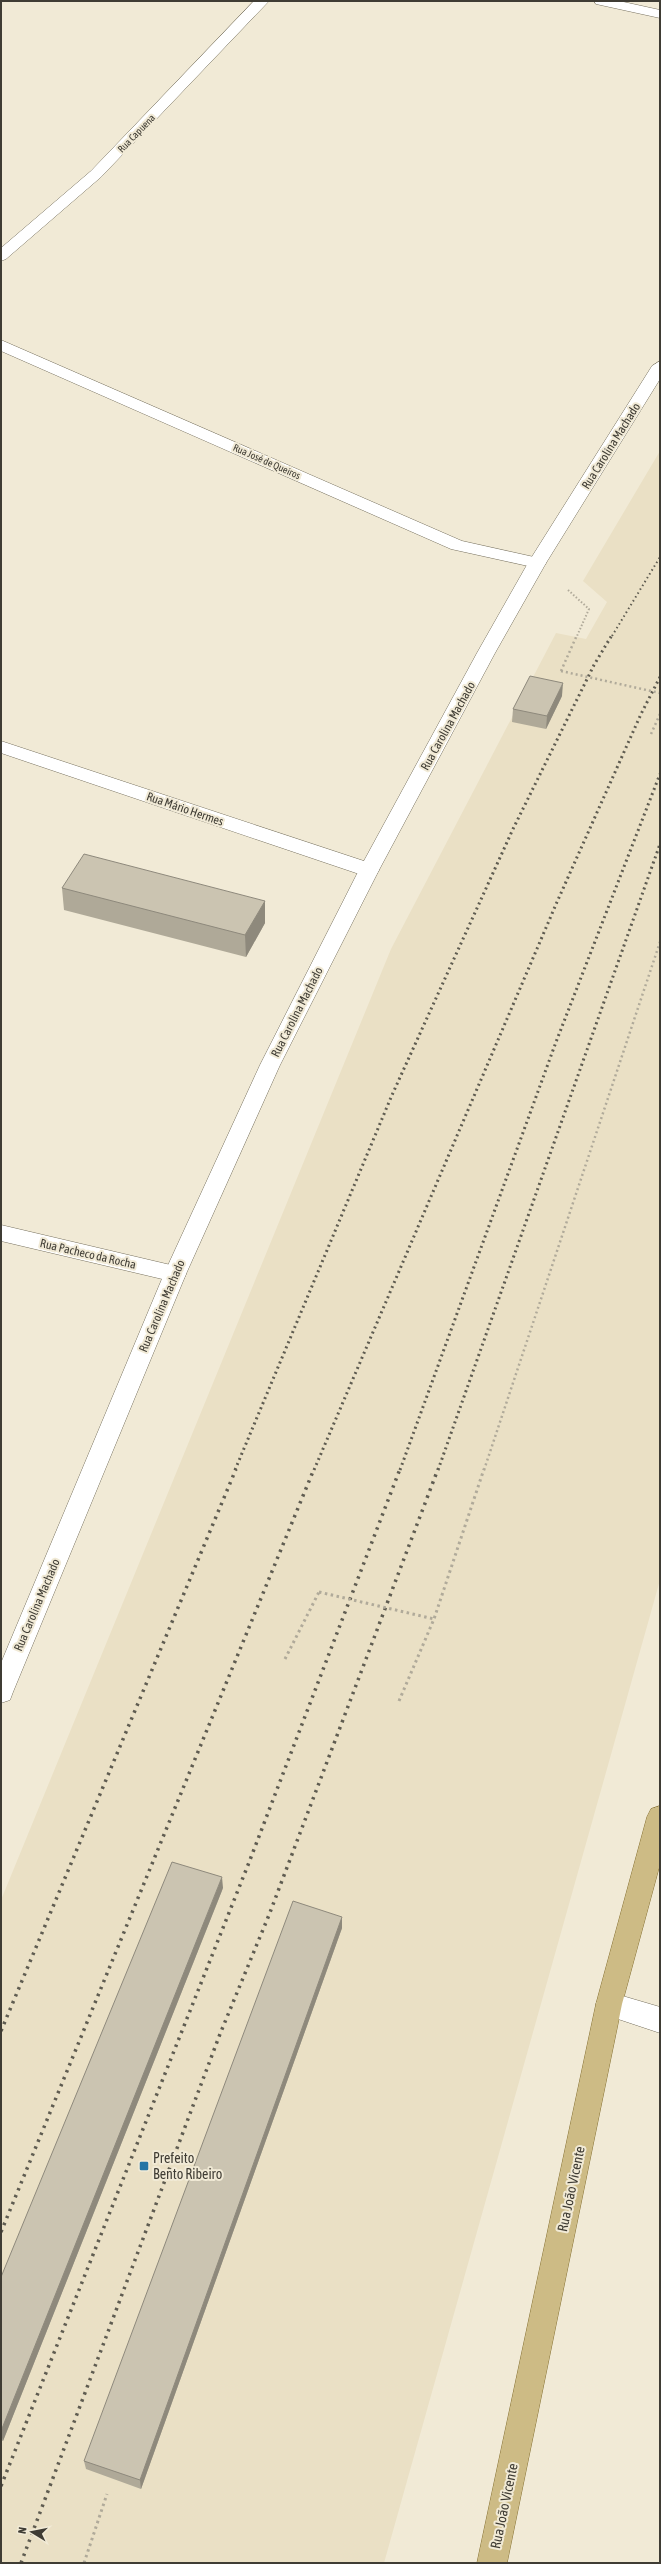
<svg xmlns="http://www.w3.org/2000/svg" width="661" height="2564" font-family="'Asap Condensed',sans-serif">
	<style>
		.built { fill: #eae0c5 }
		.lines { fill: none; stroke-linecap: round; stroke-linejoin: round }
		.street-casing { stroke: #77715f; stroke-width: 1 }
		.secondary-casing { stroke: #77715f; stroke-width: 1 }
		.primary-casing { stroke: #867133; stroke-width: 1 }
		.path-far2 { stroke: #b0aa9a; stroke-width: 2; stroke-dasharray: 1.5 2; stroke-linecap: butt }
		.path-far1 { stroke: #b0aa9a; stroke-width: 2.5; stroke-dasharray: 2 3; stroke-linecap: butt }
		.path { stroke: #b0aa9a; stroke-width: 3; stroke-dasharray: 2.5 3.5; stroke-linecap: butt }
		.street { fill: #fff; fill-rule: evenodd }
		.secondary { fill: #fff; fill-rule: evenodd }
		.primary { fill: #cdbb85; fill-rule: evenodd }
		.rail-far2 { stroke: #5f5c51; stroke-width: 2; stroke-dasharray: 1.5 3; stroke-linecap: butt }
		.rail-far1 { stroke: #5f5c51; stroke-width: 3; stroke-dasharray: 2 3.5; stroke-linecap: butt }
		.rail { stroke: #5f5c51; stroke-width: 3.5; stroke-dasharray: 2.5 5; stroke-linecap: butt }
		.path-bridge-far1 { stroke: #b0aa9a; stroke-width: 2.5; stroke-dasharray: 2 3; stroke-linecap: butt }
		.path-bridge { stroke: #b0aa9a; stroke-width: 3; stroke-dasharray: 2.5 3.5; stroke-linecap: butt }
		.wall { fill: #afa998 }
		.shaded-wall { fill: #8e897c }
		.building { fill: #cbc4b1; stroke: #8e897c }
		.poi-dot { fill: #2575a6; stroke: #f1ead6; stroke-width: 1.5 }
		.labels { text-anchor: middle; stroke-width: 4; stroke-linejoin: round; paint-order: stroke }
		.far-street-label { font-size: 10px; fill: #3f3c34; stroke: #f1ead6 }
		.street-label { font-size: 12px; fill: #3f3c34; stroke: #f1ead6 }
		.near-poi-label { font-size: 14px; fill: #3f3c34; stroke: #f1ead6; text-anchor: start }
		.near-street-label { font-size: 14px; fill: #3f3c34; stroke: #f1ead6 }
	</style>
	<rect width="100%" height="100%" fill="#f1ead6"/>
	<!-- built -->
	<polygon class="built" points="660,451 660,1580 384,2563 1,2563 1,1900 391,949 556,633 586,639 607,602 583,581"/>
	<g class="lines">
		<defs>
			<g id="street">
				<polygon points="254,1 269,1 101,177 6,259 1,261 1,248 91,171"/>
				<polygon points="594,1 619,1 660,10 660,18 596,4"/>
				<polygon points="1,340 462,541 543,559 546,563 543,567 537,568 451,549 1,351"/>
				<polygon points="1,741 376,865 379,870 376,875 369,876 362,875 1,753"/>
				<polygon points="1,1225 175,1266 183,1268 186,1274 183,1280 175,1282 1,1241"/>
				<polygon points="609,1992 660,2007 660,2033 600,2013 596,2004 600,1995"/>
			</g>
			<polygon id="secondary" points="660,361 660,379 546,563 495,653 379,870 280,1065 186,1274 13,1692 10,1700 1,1703 1,1663 164,1274 260,1065 359,870 477,653 528,563 652,366"/>
			<polygon id="primary" points="660,1806 660,1864 622,2004 507,2563 477,2563 596,2004 647,1817 651,1809"/>
		</defs>
		<!-- street casing -->
		<use href="#street" class="street-casing"/>
		<!-- secondary casing -->
		<use href="#secondary" class="secondary-casing"/>
		<!-- primary casing -->
		<use href="#primary" class="primary-casing"/>
		<!-- path-far2 -->
		<polyline class="path-far2" points="568,590 589,609 577,636"/>
		<!-- path-far1 -->
		<g class="path-far1">
			<polyline points="561,671 577,635"/>
			<polyline points="651,734 660,714"/>
			<polyline points="484,1470 660,942"/>
		</g>
		<!-- path -->
		<g class="path">
			<polyline points="285,1659 319,1592"/>
			<polyline points="399,1701 434,1619 484,1469"/>
			<polyline points="84,2563 107,2494"/>
		</g>
		<!-- street -->
		<use href="#street" class="street"/>
		<!-- secondary -->
		<use href="#secondary" class="secondary"/>
		<!-- primary -->
		<use href="#primary" class="primary"/>
		<!-- rail-far2 -->
		<polyline class="rail-far2" points="612,636 660,557"/>
		<!-- rail-far1 -->
		<g class="rail-far1">
			<polyline points="235,1470 392,1095 513,829 594,665 612,635"/>
			<polyline points="314,1470 557,902 641,714 660,677"/>
			<polyline points="400,1470 556,1042 660,774"/>
			<polyline points="438,1470 660,844"/>
		</g>
		<!-- rail -->
		<g class="rail">
			<polyline points="1,2031 236,1469"/>
			<polyline points="1,2232 314,1469"/>
			<polyline points="1,2486 248,1865 400,1469"/>
			<polyline points="21,2563 220,2034 269,1915 438,1469"/>
		</g>
		<!-- path-bridge-far1 -->
		<polyline class="path-bridge-far1" points="561,671 660,693"/>
		<!-- path-bridge -->
		<polyline class="path-bridge" points="319,1592 434,1619"/>
	</g>
	<!-- wall -->
	<g class="wall">
		<polygon points="562,696 546,729 512,722 513,709"/>
		<polygon points="62,888 265,901 265,923 246,957 64,910"/>
		<polygon points="223,1888 3,2441 1,2440 1,2277"/>
		<polygon points="342,1917 342,1928 141,2489 86,2469 84,2461"/>
	</g>
	<!-- shaded-wall -->
	<g class="shaded-wall">
		<polygon points="563,683 562,696 546,729 547,716"/>
		<polygon points="265,901 265,923 246,957 245,935"/>
		<polygon points="222,1877 223,1888 3,2441 1,2434 1,2431"/>
		<polygon points="342,1917 342,1928 141,2489 140,2480"/>
	</g>
	<!-- building -->
	<g class="building">
		<polygon points="530,676 563,683 547,716 513,709"/>
		<polygon points="84,854 265,901 245,935 62,888"/>
		<polygon points="172,1862 222,1877 1,2431 1,2277"/>
		<polygon points="293,1901 342,1917 140,2480 84,2461"/>
	</g>
	<!-- markers -->
	<rect class="poi-dot" x="139" y="2161" width="10" height="10" rx="2"/>
	<g class="labels">
		<!-- far-street labels -->
		<g class="far-street-label">
			<text transform="translate(136 133) rotate(-46)" y="4">Rua Capuena</text>
			<text transform="translate(267 461) rotate(24)" y="4">Rua José de Queiros</text>
		</g>
		<!-- street labels -->
		<g class="street-label">
			<text transform="translate(611 446) rotate(-58)" y="4">Rua Carolina Machado</text>
			<text transform="translate(448 726) rotate(-61)" y="4">Rua Carolina Machado</text>
			<text transform="translate(185 809) rotate(19)" y="4">Rua Mário Hermes</text>
			<text transform="translate(297 1012) rotate(-63)" y="4">Rua Carolina Machado</text>
			<text transform="translate(88 1254) rotate(13)" y="4">Rua Pacheco da Rocha</text>
			<text transform="translate(162 1306) rotate(-67)" y="4">Rua Carolina Machado</text>
			<text transform="translate(37 1605) rotate(-67)" y="4">Rua Carolina Machado</text>
		</g>
		<!-- near-poi labels -->
		<g class="near-poi-label">
			<text x="153" y="2163">Prefeito<tspan x="153" dy="16">Bento Ribeiro</tspan></text>
		</g>
		<!-- near-street labels -->
		<g class="near-street-label">
			<text transform="translate(571 2189) rotate(-78)" y="5">Rua João Vicente</text>
			<text transform="translate(504 2506) rotate(-78)" y="5">Rua João Vicente</text>
		</g>
	</g>
	<!-- border -->
	<rect width="661" height="2564" fill="none" stroke="#3f3c34" stroke-width="4"/>
	<!-- north arrow -->
	<g transform="translate(32 2532) rotate(280)" stroke="#f1ead6" stroke-width="3" paint-order="stroke">
	<path d="M0-3L7 15L0 10L-7 15Z" fill="#3f3c34"/>
	<text y="-6" font-size="11" font-weight="bold" text-anchor="middle" fill="#3f3c34">N</text>
	</g>
</svg>
